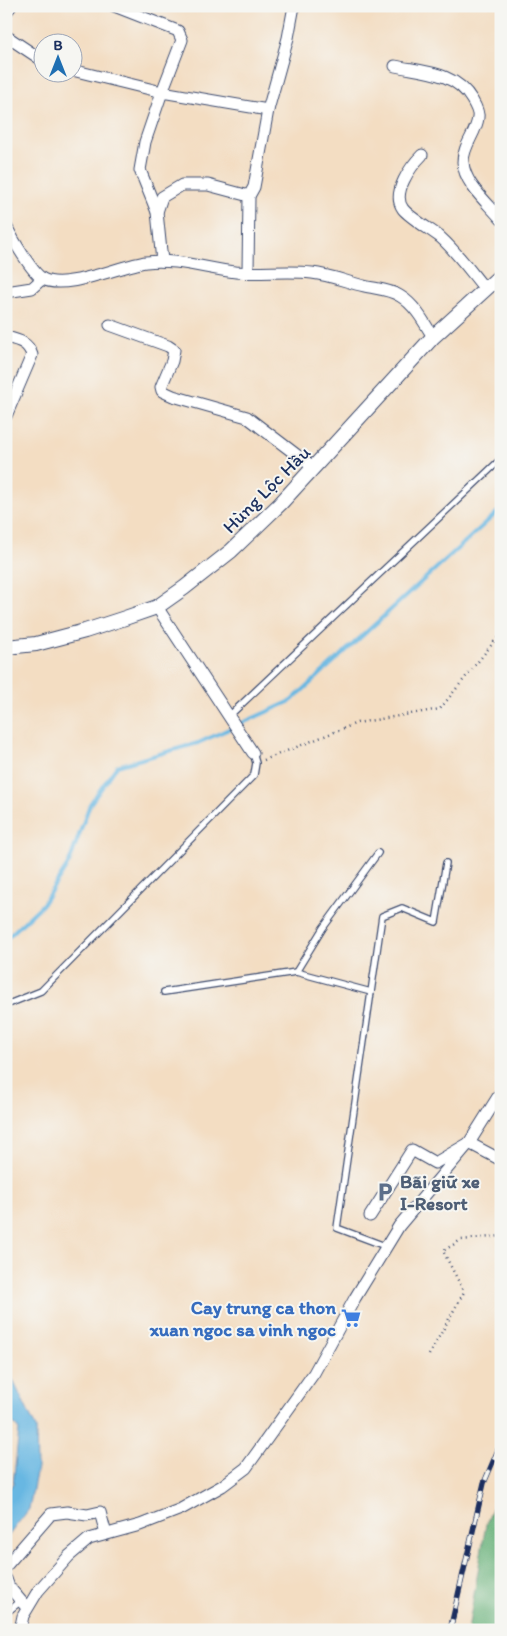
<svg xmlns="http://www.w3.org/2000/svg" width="507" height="1636" font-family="Itim,sans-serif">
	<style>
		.forest { fill: #68b179; stroke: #42706c }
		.water { fill: #67b7e2; stroke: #4173a0 }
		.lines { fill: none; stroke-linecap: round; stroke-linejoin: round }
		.stream { stroke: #67b7e2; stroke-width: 4 }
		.service-casing { stroke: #3b496d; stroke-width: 8 }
		.minor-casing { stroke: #3b496d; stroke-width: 13 }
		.tertiary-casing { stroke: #3b496d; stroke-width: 16 }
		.path { stroke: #3b496d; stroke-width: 2.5; stroke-dasharray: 1 4; stroke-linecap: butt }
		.service { stroke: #fff; stroke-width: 5.5 }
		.minor { stroke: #fff; stroke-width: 11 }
		.tertiary { stroke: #fff; stroke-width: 14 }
		.rail-casing { stroke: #1b2f5e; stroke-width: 5.5 }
		.rail { stroke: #f6f6f2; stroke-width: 4; stroke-dasharray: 11; stroke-linecap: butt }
		.labels { text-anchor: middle; stroke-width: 4; stroke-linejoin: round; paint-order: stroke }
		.street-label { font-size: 19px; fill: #1b2f5e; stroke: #f6f6f2 }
		.service-label { font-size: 19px; font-weight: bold; fill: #4e5e75; stroke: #f6f6f2; text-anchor: start }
		.shop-label { font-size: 19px; font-weight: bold; fill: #366cbe; stroke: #f6f6f2; text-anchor: end }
	</style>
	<rect width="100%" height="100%" fill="#f6f6f2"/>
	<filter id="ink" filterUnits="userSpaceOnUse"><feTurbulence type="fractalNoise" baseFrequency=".02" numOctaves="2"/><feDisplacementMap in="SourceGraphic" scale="10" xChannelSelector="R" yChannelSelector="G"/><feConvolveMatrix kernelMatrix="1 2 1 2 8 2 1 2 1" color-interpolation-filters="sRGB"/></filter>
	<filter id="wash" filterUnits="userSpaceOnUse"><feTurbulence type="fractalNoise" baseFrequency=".0096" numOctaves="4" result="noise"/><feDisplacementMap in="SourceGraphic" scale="20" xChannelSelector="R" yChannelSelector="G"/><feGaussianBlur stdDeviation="1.12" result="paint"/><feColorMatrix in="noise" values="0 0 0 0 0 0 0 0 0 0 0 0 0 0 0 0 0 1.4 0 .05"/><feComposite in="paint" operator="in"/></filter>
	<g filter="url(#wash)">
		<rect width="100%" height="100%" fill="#f3ddc2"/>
		<!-- forest -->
		<polygon class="forest" points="501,1486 501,1630 468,1630 486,1524"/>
		<!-- water -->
		<polygon class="water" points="6,1366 36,1428 37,1468 29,1509 6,1539 6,1492 13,1484 19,1430 6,1414"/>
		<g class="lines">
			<!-- stream -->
			<polyline class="stream" points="6,939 42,905 69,863 90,804 117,766 198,743 291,701 501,509"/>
		</g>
	</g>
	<g filter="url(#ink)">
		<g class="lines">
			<defs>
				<g id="service">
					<polyline points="228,717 501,459"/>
					<polyline points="296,972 323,928 378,853"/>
					<polyline points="164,992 296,972 371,992"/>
					<polyline points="6,1005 41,991 254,775 256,763 253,753"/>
					<polyline points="385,1246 337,1228 382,916 402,908 436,922 446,863"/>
					<polyline points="6,1613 21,1601"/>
				</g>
				<g id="minor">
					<polyline points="6,12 11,6"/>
					<polyline points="6,36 42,60"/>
					<path d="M 395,66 C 424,72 456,72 472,100 C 475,105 479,113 478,118 C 476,134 463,145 463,162 C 464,184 488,203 501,219"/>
					<polyline points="72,70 162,92 182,40 178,31 114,6"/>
					<path d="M 422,155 C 411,166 391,193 403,209 C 409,217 431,230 440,237 C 457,252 471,272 485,289"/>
					<polyline points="157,212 162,197 182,185 208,185 249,196"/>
					<path d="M 6,226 C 12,238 32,273 43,279 C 65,291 122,265 146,262 C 176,258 207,269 236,272 C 261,274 287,270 312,273 C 330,275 347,282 364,286 C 376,289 389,289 400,296 C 415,305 424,322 433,337"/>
					<polyline points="162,261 157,212 140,170 145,142 162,92 268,110"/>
					<polyline points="248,272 249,196 254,187 268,110 288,38 294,6"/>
					<polyline points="6,292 32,288 42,279"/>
					<polyline points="110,325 168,346 174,350 172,361 161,387 162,391 173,396 247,417 302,459 314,467"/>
					<path d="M 6,337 C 18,340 28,342 32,355 L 6,416"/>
					<polyline points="157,607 253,753"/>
					<polyline points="370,1216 412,1150 435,1163 469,1143 501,1160"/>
					<polyline points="6,1566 51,1514 67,1512 87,1515 100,1512 106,1534"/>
					<polyline points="6,1579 9,1587 27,1608"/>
					<polyline points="20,1630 23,1616 38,1591 69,1556 89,1539 140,1525 181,1509 222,1486 246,1468 314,1373 355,1298 399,1226 469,1143 501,1092"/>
				</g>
				<polyline id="tertiary" points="6,647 36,644 85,631 122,619 157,607 184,588 231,551 280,504 433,337 501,275"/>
			</defs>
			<!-- service casing -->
			<use href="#service" class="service-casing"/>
			<!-- minor casing -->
			<use href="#minor" class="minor-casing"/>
			<!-- tertiary casing -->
			<use href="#tertiary" class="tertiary-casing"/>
			<!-- path -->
			<g class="path">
				<polyline points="264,760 357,723 440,709 501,633"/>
				<polyline points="429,1355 464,1292 443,1251 461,1240 501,1236"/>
			</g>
			<!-- service -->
			<use href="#service" class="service"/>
			<!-- minor -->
			<use href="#minor" class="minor"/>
			<!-- tertiary -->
			<use href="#tertiary" class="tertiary"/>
			<defs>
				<polyline id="rail" points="450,1630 484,1483 501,1443"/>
			</defs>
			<!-- rail casing -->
			<use href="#rail" class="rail-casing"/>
			<!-- rail -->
			<use href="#rail" class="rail"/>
		</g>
	</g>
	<!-- icons -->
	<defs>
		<symbol id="parking-bare" viewBox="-9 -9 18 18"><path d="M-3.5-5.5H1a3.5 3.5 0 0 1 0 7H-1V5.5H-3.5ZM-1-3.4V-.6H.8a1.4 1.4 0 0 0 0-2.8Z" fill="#5c6f8a" stroke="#f6f6f2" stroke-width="2.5" paint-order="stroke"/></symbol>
		<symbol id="supermarket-bare" viewBox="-9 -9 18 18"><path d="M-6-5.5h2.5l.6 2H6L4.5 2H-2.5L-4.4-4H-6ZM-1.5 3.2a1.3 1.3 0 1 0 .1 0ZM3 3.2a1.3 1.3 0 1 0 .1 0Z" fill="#3f7fe0" stroke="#f6f6f2" stroke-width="2.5" paint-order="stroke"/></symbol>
	</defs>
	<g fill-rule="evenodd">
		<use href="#parking-bare" x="371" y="1178" width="28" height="28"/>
		<use href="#supermarket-bare" x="337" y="1304" width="28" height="28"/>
	</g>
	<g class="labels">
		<!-- street labels -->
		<g class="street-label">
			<text transform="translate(266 489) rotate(-45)" y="7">Hùng Lộc Hầu</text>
		</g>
		<!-- service labels -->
		<g class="service-label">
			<text x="400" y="1188">Bãi giữ xe<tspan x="400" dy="22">I-Resort</tspan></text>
		</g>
		<!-- shop labels -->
		<g class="shop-label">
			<text x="336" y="1314">Cay trung ca thon<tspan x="336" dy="22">xuan ngoc sa vinh ngoc</tspan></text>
		</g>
	</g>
	<!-- margin -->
	<rect width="507" height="1636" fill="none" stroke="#f6f6f2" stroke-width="25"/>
	<!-- north arrow -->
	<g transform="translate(58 58)"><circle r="24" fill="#f6f6f2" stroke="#9ea6b7"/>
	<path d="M0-4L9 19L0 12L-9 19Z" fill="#1f6fb2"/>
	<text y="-8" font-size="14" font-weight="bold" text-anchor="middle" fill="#1b2f5e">B</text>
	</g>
</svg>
